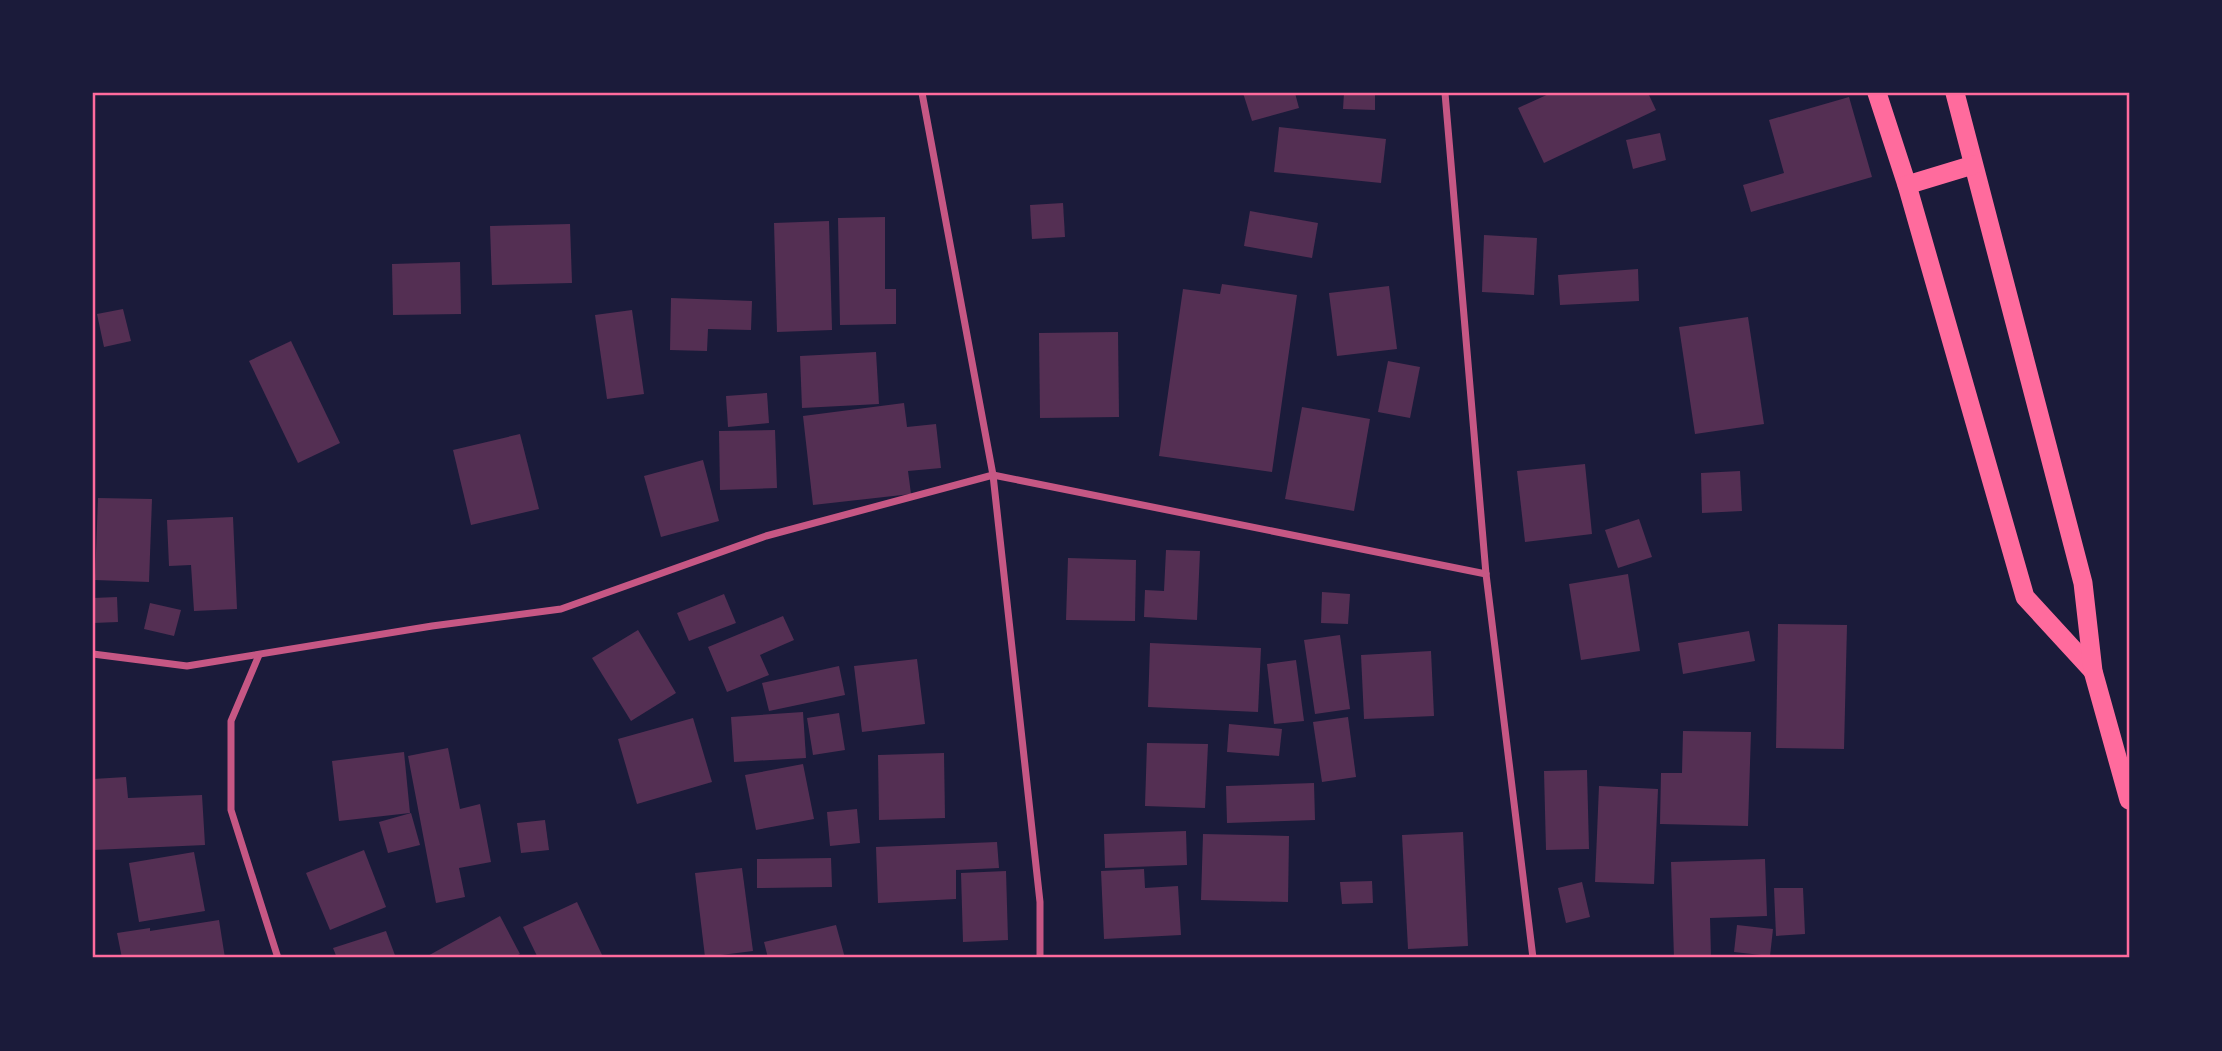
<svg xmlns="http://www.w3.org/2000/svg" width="2222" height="1051" font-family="Lato,sans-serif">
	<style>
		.building { fill: #542f53 }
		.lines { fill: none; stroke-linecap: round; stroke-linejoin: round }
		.minor { stroke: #c65784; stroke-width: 7 }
		.trunk { stroke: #ff6b9d; stroke-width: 19 }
		.neatline { fill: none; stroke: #ff6b9d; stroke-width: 2.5 }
	</style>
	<rect width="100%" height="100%" fill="#1b1b3a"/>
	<!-- building -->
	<g class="building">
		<polygon points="1243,93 1295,93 1299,108 1252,121"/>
		<polygon points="1344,93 1375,93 1375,110 1343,109"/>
		<polygon points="1551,93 1648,93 1656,110 1544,163 1518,108"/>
		<polygon points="1849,97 1872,177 1751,212 1743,185 1784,173 1769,120"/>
		<polygon points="1279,127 1386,139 1381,183 1274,172"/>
		<polygon points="1660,133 1666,160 1633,169 1626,140"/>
		<polygon points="1063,203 1065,237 1032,239 1030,205"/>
		<polygon points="1250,211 1318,223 1312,258 1244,246"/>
		<polygon points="885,217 885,289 896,289 896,324 840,325 838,218"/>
		<polygon points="829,221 832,330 777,332 774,223"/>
		<polygon points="570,224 572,283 492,285 490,226"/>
		<polygon points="1484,235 1537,238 1534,295 1482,292"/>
		<polygon points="460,262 461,314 393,315 392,264"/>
		<polygon points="1638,269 1639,301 1560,305 1558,275"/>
		<polygon points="1222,284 1297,295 1272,472 1159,456 1183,289 1220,294"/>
		<polygon points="1389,286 1397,349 1337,356 1329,293"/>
		<polygon points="671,298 752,301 751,330 708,329 707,351 670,350"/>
		<polygon points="123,309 131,341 104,347 97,314"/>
		<polygon points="632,310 644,394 607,399 595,315"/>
		<polygon points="1748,317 1764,424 1695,434 1679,327"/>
		<polygon points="1118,332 1119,417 1040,418 1039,333"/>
		<polygon points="291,341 340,443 298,463 249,361"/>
		<polygon points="876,352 879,404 802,408 800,356"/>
		<polygon points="1388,361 1420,367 1410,418 1378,412"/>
		<polygon points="767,393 769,423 728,427 726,396"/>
		<polygon points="904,403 907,427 936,424 941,468 908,471 911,494 813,505 803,416"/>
		<polygon points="1302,407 1370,419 1354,511 1285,499"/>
		<polygon points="775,430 777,488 720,490 719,431"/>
		<polygon points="520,434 539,509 471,525 453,450"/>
		<polygon points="703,460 719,521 661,537 644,476"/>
		<polygon points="1585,464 1592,534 1525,542 1517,471"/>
		<polygon points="1740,471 1742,511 1702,513 1701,473"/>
		<polygon points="98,498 152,499 149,582 95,580"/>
		<polygon points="233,517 237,609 194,611 191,565 169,566 167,520"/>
		<polygon points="1639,519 1652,557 1618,568 1605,530"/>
		<polygon points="1166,550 1200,551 1197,620 1144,617 1145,590 1164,591"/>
		<polygon points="1068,558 1136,560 1135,621 1066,620"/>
		<polygon points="1628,574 1640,651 1581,660 1569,584"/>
		<polygon points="1322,592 1350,594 1348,624 1321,623"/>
		<polygon points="724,594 736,623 689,641 677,613"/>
		<polygon points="117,597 118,622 93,623 93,598"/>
		<polygon points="150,603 181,610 174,636 144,629"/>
		<polygon points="783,616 794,640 760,655 769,675 727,692 708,647"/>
		<polygon points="1778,624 1847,625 1844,749 1776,748"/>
		<polygon points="638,630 676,693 631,721 592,658"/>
		<polygon points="1749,631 1755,661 1683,674 1678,643"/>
		<polygon points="1340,635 1350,709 1315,714 1304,640"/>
		<polygon points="1150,643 1261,648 1258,712 1148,707"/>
		<polygon points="1431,651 1434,716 1364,719 1361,655"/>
		<polygon points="917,659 925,724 862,732 854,666"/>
		<polygon points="1296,660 1304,721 1274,724 1267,664"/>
		<polygon points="839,666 845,695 769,711 762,683"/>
		<polygon points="803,712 806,758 734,762 731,717"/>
		<polygon points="839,713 845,750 813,755 807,718"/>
		<polygon points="1348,717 1356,777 1322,782 1313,722"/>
		<polygon points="693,718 712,782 637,804 618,739"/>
		<polygon points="1229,724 1282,729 1279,756 1227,752"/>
		<polygon points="1683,731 1751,732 1748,826 1660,824 1661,773 1682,773"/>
		<polygon points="1147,743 1208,744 1205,808 1145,806"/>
		<polygon points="448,748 460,809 480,804 491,862 459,868 465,897 436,903 408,756"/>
		<polygon points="404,752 410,813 339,821 332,761"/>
		<polygon points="944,753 945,818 879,820 878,755"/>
		<polygon points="803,764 814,819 756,830 745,775"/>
		<polygon points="1587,770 1589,849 1546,850 1544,771"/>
		<polygon points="126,777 128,798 202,795 205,845 93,850 93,779"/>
		<polygon points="1314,783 1315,820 1227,823 1226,786"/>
		<polygon points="1599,786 1658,789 1654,884 1595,882"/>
		<polygon points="857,809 860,843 830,846 827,812"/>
		<polygon points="411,813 420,845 388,853 379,822"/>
		<polygon points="545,820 549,850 521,853 517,823"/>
		<polygon points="1186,831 1187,865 1105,868 1104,834"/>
		<polygon points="1463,832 1468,946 1408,949 1402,835"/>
		<polygon points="1203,834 1289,836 1288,902 1201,900"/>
		<polygon points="997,842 999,868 956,870 956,899 878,903 876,847"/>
		<polygon points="364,850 386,907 330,930 306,873"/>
		<polygon points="194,852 205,911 139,922 129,863"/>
		<polygon points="831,858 832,887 757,888 757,859"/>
		<polygon points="1765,859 1767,916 1710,918 1711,957 1674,958 1671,862"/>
		<polygon points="742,868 753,951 705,957 695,873"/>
		<polygon points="1144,869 1145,888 1178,886 1181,935 1104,939 1101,871"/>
		<polygon points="1006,871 1008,940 963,942 961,873"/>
		<polygon points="1372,881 1373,903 1342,904 1340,882"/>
		<polygon points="1582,882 1590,917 1566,923 1558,888"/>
		<polygon points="1774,888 1803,888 1805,934 1776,936"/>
		<polygon points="577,902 603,957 538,958 523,927"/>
		<polygon points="500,916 520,954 512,958 424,958"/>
		<polygon points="219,920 225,958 122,958 117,933 150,928 150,931"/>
		<polygon points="836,925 845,958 768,958 764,942"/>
		<polygon points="1737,925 1773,929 1770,956 1734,952"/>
		<polygon points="386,931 396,958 337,958 333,948"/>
	</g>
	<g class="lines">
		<!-- minor -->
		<g class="minor">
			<polyline points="922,93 993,475 1040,902 1040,958"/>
			<polyline points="1445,93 1486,574 1533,958"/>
			<polyline points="93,654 187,666 432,626 561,609 766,536 993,475 1486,574"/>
			<polyline points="259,655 231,721 231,810 278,958"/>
		</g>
		<!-- trunk -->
		<g class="trunk">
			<polyline points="1877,93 1907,185 2025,597 2093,671"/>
			<polyline points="1955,93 2083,583 2093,671 2129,800"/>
			<polyline points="1907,185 1973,165"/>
		</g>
	</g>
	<!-- border -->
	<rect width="2222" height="1051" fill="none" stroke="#1b1b3a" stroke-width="189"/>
	<rect x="94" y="94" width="2034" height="862" class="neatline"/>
</svg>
